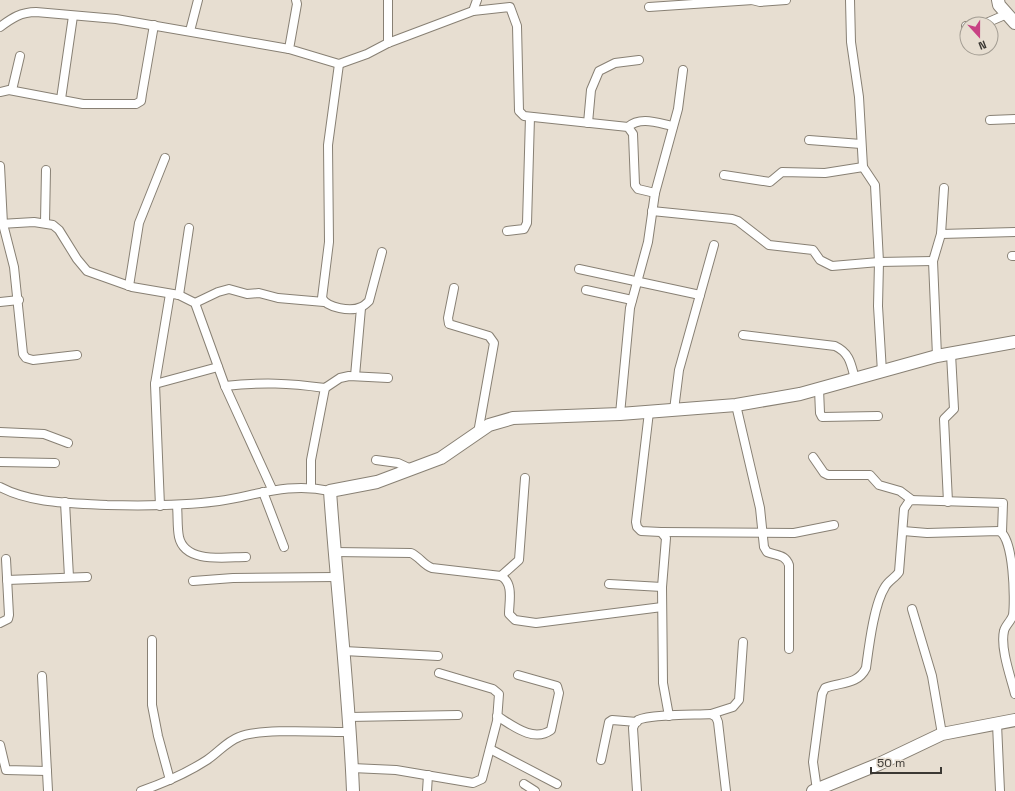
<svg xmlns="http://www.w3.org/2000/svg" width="1015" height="791" font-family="'Space Grotesk',sans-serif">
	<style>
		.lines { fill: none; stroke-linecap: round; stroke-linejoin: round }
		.street-casing { stroke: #888074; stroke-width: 10 }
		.secondary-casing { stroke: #888074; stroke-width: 14 }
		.street { stroke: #fff; stroke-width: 8 }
		.secondary { stroke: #fff; stroke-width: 12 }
	</style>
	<rect width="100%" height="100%" fill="#e7ded1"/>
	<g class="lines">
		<defs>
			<g id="street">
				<polyline points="296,0 297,4 289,49 339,64 367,54 388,43 473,11 477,0"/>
				<polyline points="388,0 388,43"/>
				<polyline points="752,0 760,2 786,0"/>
				<polyline points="850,0 851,42 859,97 863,167 875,185 879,262 878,306 882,372"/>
				<polyline points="649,7 753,0"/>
				<polyline points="473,11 510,7 517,26 519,111 524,116 628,127 633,134 635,185 638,189 655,193"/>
				<polyline points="984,24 1007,14"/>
				<polyline points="966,26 967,26"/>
				<path d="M 0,27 C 12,18 21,12 36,12 L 116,19 L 289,49"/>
				<polyline points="190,31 198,0"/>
				<path d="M 339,64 L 328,145 L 329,242 L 322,298 C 327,308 351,312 361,307 C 364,306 367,303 369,301 L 382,252"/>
				<polyline points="12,90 20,56"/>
				<polyline points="0,92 9,90 83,104 136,104 141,101 142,94 154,25"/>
				<polyline points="61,99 73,16"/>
				<polyline points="990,120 1015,119"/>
				<polyline points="588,123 591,90 599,71 615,63 639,60"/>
				<path d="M 628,127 C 640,116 658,123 673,126"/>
				<polyline points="809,140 861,144"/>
				<polyline points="0,166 3,224 14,267 23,354 26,358 33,360 77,355"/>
				<polyline points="724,175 770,182 782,172 825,173 863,167"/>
				<polyline points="652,211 732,219 738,221 769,245 813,250 820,260 832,266 879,262 933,261"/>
				<polyline points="45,222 46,170"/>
				<polyline points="0,224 34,222 53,225 59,230 77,259 87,271 132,287 179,295 195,303 225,386 272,489"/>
				<polyline points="507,231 524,229 527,223 530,117"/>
				<polyline points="941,234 1015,232"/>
				<polyline points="1012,256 1015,256"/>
				<polyline points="579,269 700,295"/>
				<polyline points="129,286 139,223 165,158"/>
				<polyline points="454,288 448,318 449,324 489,336 494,343 478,433"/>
				<polyline points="586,290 632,300"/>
				<polyline points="179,295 189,228"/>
				<polyline points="0,302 19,300"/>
				<polyline points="195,303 218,292 229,289 247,294 259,293 278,298 324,302"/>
				<path d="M 743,335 L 835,346 C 850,353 851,364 855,379"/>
				<polyline points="937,356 933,261 941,234 944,188"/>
				<polyline points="355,376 361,308"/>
				<polyline points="155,384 218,367"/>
				<path d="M 225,386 C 263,382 288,383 325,388 L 340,378 L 349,376 L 388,378"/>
				<polyline points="819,389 820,413 822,417 878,416"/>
				<path d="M 736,405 L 760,508 L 764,547 L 767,552 C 777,556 785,554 789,565 L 789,649"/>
				<polyline points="674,410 679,370 714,245"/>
				<polyline points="649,412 636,522 637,527 641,531 661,532 666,538 662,587 663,683 669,716"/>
				<polyline points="620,414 630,308 648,242 655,193 678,109 683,70"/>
				<polyline points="0,432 44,434 68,443"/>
				<polyline points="813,457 824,473 828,475 870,475 879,485 900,491 912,500"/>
				<polyline points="376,460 398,463 411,469"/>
				<polyline points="0,462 55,463"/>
				<path d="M 0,487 C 32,504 72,503 107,505 C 145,506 181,506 219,501 C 258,495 289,482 330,491"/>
				<polyline points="311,487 311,460 325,388"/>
				<polyline points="263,492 284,547"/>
				<polyline points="65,502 69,577"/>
				<polyline points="948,502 944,419 954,409 951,354"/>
				<polyline points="160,506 155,384 170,294"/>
				<path d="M 177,506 C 178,516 177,527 179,537 C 185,564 226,557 246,557"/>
				<path d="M 903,531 L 927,533 L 999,531 C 1014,537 1015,601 1013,615 C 1011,621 1005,626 1004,631 C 1000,648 1011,678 1015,694"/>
				<polyline points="661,532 794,533 834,525"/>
				<path d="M 334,552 L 411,553 C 420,557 423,565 432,568 L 501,576 C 514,583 509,602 509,614 L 515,620 L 536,623 L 662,607"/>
				<polyline points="501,576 519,560 525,478"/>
				<polyline points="7,580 87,577"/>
				<polyline points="193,581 233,578 336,577"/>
				<polyline points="609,584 662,587"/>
				<polyline points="912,609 932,676 942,734"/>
				<polyline points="0,623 8,619 9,615 6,559"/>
				<polyline points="152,640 152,705 158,736 170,780"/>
				<polyline points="344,651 438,656"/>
				<polyline points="42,676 48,791"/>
				<polyline points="711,714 733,707 739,700 743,642"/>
				<path d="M 497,716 C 512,725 533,743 551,730 L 559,693 L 557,686 L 518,675"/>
				<polyline points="349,717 458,715"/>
				<polyline points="997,724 1000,791"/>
				<polyline points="0,745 6,770 47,771"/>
				<polyline points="490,749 557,784"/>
				<polyline points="601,760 609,722 612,720 637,722"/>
				<polyline points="352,768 396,770 473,783 482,779 497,721 499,694 493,689 439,673"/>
				<polyline points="524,784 535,791"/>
				<path d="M 817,790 L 813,762 L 822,694 L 825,688 C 840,682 858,685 866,668 C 869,646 874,604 885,587 C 888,581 895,578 899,572 L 904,509 L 910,500 L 1003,503 L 1002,532"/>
				<path d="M 141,791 C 164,783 187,773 207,760 C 219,752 226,742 239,737 C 260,728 324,732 349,732"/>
				<polyline points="427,791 428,775"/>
				<path d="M 637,791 L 633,728 C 634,725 635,722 638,720 C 651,714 695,715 711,714 L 716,717 L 718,722 L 726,791"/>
			</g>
			<g id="secondary">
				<polyline points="998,0 999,5 1015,23"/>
				<path d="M 353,791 C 349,691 337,591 330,491 L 377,482 L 441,458 L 489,425 L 513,418 L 620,414 L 736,405 L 800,394 L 937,356 L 1015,342"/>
				<polyline points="813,791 879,764 942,734 1015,720"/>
			</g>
		</defs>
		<!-- street casing -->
		<use href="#street" class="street-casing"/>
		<!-- secondary casing -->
		<use href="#secondary" class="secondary-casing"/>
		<!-- street -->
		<use href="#street" class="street"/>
		<!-- secondary -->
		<use href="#secondary" class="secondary"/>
	</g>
	<!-- north arrow -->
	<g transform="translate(979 36) rotate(159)"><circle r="19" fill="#e7ded1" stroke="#a29c92"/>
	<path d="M0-3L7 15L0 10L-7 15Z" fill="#c84284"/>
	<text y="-6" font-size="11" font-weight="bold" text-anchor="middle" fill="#3b3833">N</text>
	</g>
	<!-- scale -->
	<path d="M871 767v6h70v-6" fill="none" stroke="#3b3833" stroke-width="2"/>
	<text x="877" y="767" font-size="12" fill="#3b3833" stroke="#e7ded1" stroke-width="3" paint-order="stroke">50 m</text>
</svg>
